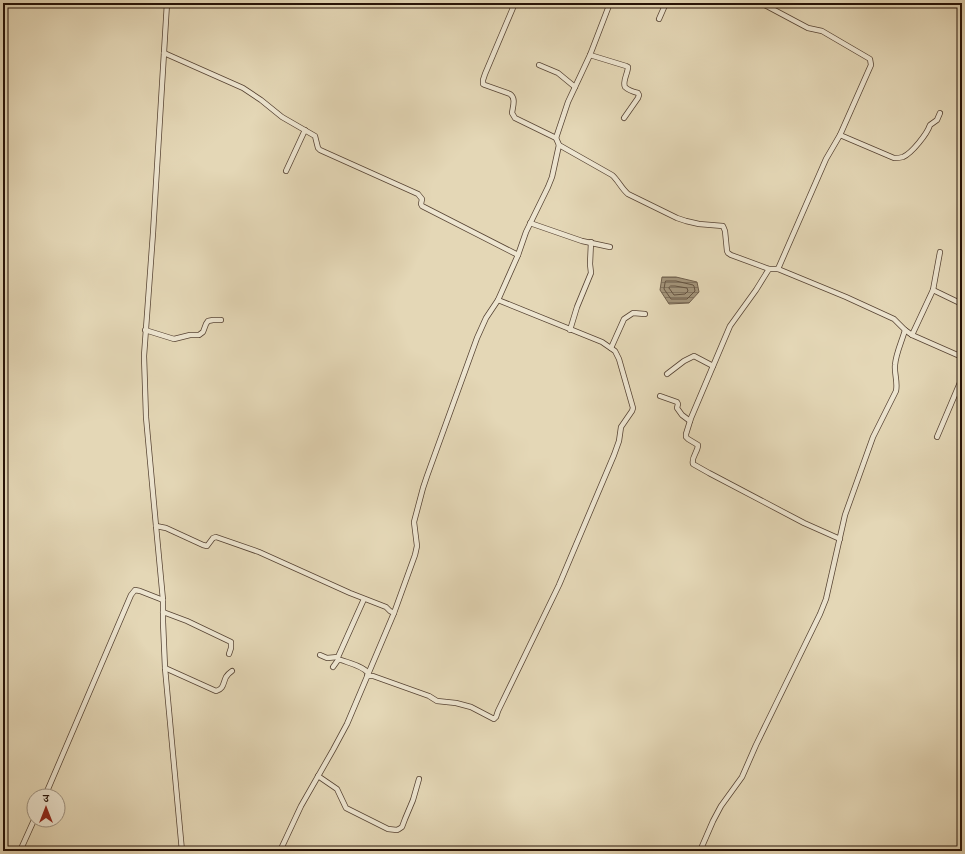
<svg xmlns="http://www.w3.org/2000/svg" width="965" height="854" font-family="'IM FELL DW Pica','Noto Serif Devanagari',serif">
	<style>
		.water { fill: url(#water-rules); stroke: #71604c }
		.lines { fill: none; stroke-linecap: round; stroke-linejoin: round }
		.shore { stroke: #645340; stroke-width: 1 }
		.street-casing { stroke: #564333; stroke-width: 6 }
		.street { stroke: #ede5d0; stroke-width: 4.5 }
	</style>
	<defs>
		<pattern id="water-rules" width="6" height="5" patternUnits="userSpaceOnUse"><rect width="6" height="5" fill="#a3947a"/><path d="M0 2.5h6" fill="none" stroke="#857762"/></pattern>
	</defs>
	<rect width="100%" height="100%" fill="#e4d7b6"/>
	<filter id="stains"><feTurbulence type="fractalNoise" baseFrequency=".005" numOctaves="4"/><feColorMatrix values="0 0 0 0 .2 0 0 0 0 .09 0 0 0 0 .02 0 0 0 .5 -.17"/></filter>
	<radialGradient id="worn" r=".72"><stop offset=".6" stop-color="#630" stop-opacity="0"/><stop offset="1" stop-color="#630" stop-opacity=".3"/></radialGradient>
	<!-- water -->
	<polygon class="water" points="662,277 676,277 697,282 699,292 689,303 669,304 660,290"/>
	<g class="lines">
		<!-- shore -->
		<g class="shore">
			<polygon points="666,281 676,281 693,285 694,286 695,291 687,299 671,299 664,289 665,283"/>
			<polygon points="671,286 675,286 687,288 688,291 685,294 674,295 669,288"/>
		</g>
		<defs>
			<g id="street">
				<polyline points="167,3 153,233 144,356 146,417 156,526 163,600 163,622 165,668 182,851"/>
				<path d="M 515,3 L 485,74 L 483,80 L 483,84 L 485,85 L 510,94 C 516,98 513,106 512,113 L 515,118 L 556,138"/>
				<polyline points="659,19 666,3"/>
				<polyline points="164,53 243,88 261,100 282,117 315,136 318,148 320,150 418,194 422,199 421,204 422,206 518,255"/>
				<path d="M 590,55 L 626,66 L 628,67 C 628,73 622,82 625,87 C 628,90 634,92 638,93 L 639,95 L 638,98 L 624,118"/>
				<polyline points="539,65 558,73 575,87"/>
				<path d="M 840,135 L 894,158 C 897,158 900,158 903,157 C 912,153 927,134 930,125 L 937,120 L 940,113"/>
				<path d="M 559,145 L 612,175 C 618,180 621,188 628,194 L 677,218 L 686,221 L 699,224 L 723,226 L 725,231 L 727,251 L 728,253 L 731,255 L 769,269 L 778,269"/>
				<polyline points="286,171 305,130"/>
				<polyline points="530,223 582,241 610,247"/>
				<path d="M 769,269 L 756,290 L 730,326 L 691,418 L 686,434 L 686,437 L 688,439 L 698,445 C 698,452 691,457 693,464 L 709,473 L 804,523 L 840,539"/>
				<polyline points="933,290 962,304"/>
				<polyline points="145,330 174,339 190,335 199,335 203,332 206,324 208,321 213,320 221,320"/>
				<polyline points="570,330 577,307 591,273 590,264 591,242"/>
				<polyline points="905,330 912,335 962,357"/>
				<polyline points="912,335 933,290 940,252"/>
				<polyline points="611,348 624,319 633,313 645,314"/>
				<polyline points="667,374 684,361 694,356 713,366"/>
				<polyline points="660,396 677,402 678,404 677,408 682,415 690,421"/>
				<polyline points="937,437 962,378"/>
				<polyline points="156,526 166,528 203,545 207,546 213,538 216,537 259,552 350,593 386,607 390,611 394,613 347,724 333,750 301,806 280,851"/>
				<polyline points="163,612 187,621 231,642 231,648 229,654"/>
				<polyline points="394,613 415,555 417,546 414,522 423,488 427,476 477,338 486,318 498,300 518,255 526,232 548,187 552,177 559,145 556,138 568,102 590,55 610,3"/>
				<polyline points="320,655 327,658 338,657 364,599"/>
				<path d="M 333,667 L 338,660 L 341,660 C 349,663 363,666 368,673"/>
				<path d="M 165,668 L 216,691 C 224,689 223,683 226,677 C 228,674 229,673 232,671"/>
				<polyline points="367,676 373,676 429,696 437,701 456,703 471,707 494,719 496,717 498,711 559,585 614,455 619,441 621,427 632,411 633,408 619,359 615,351 602,342 498,300"/>
				<polyline points="318,776 337,789 346,808 388,829 397,830 399,829 402,827 405,819 413,800 419,779"/>
				<polyline points="45,796 131,595 135,590 140,591 163,600"/>
				<polyline points="20,851 34,820"/>
				<path d="M 700,851 L 713,821 L 721,806 L 742,777 L 756,745 L 820,614 L 826,599 L 845,515 L 873,437 L 896,391 C 898,382 894,373 895,365 C 896,353 902,341 905,330 L 894,319 L 846,297 L 778,269 L 826,159 L 840,135 L 871,65 L 870,59 L 822,31 L 808,28 L 761,3"/>
			</g>
		</defs>
		<!-- street casing -->
		<use href="#street" class="street-casing"/>
		<!-- street -->
		<use href="#street" class="street"/>
	</g>
	<!-- margin -->
	<rect width="965" height="854" fill="none" stroke="#e4d7b6" stroke-width="16"/>
	<rect x="4" y="4" width="957" height="846" fill="none" stroke="#261207" stroke-width="2"/>
	<rect x="8" y="8" width="949" height="838" fill="none" stroke="#261207"/>
	<!-- north arrow -->
	<g transform="translate(46 808)"><circle r="19" fill="#ede5d0" stroke="#9d9180"/>
	<path d="M0-3L7 15L0 10L-7 15Z" fill="#8f2418"/>
	<text y="-6" font-size="11" font-weight="bold" text-anchor="middle" fill="#261207">उ</text>
	</g>
	<rect width="100%" height="100%" filter="url(#stains)"/>
	<rect width="100%" height="100%" fill="url(#worn)"/>
</svg>
